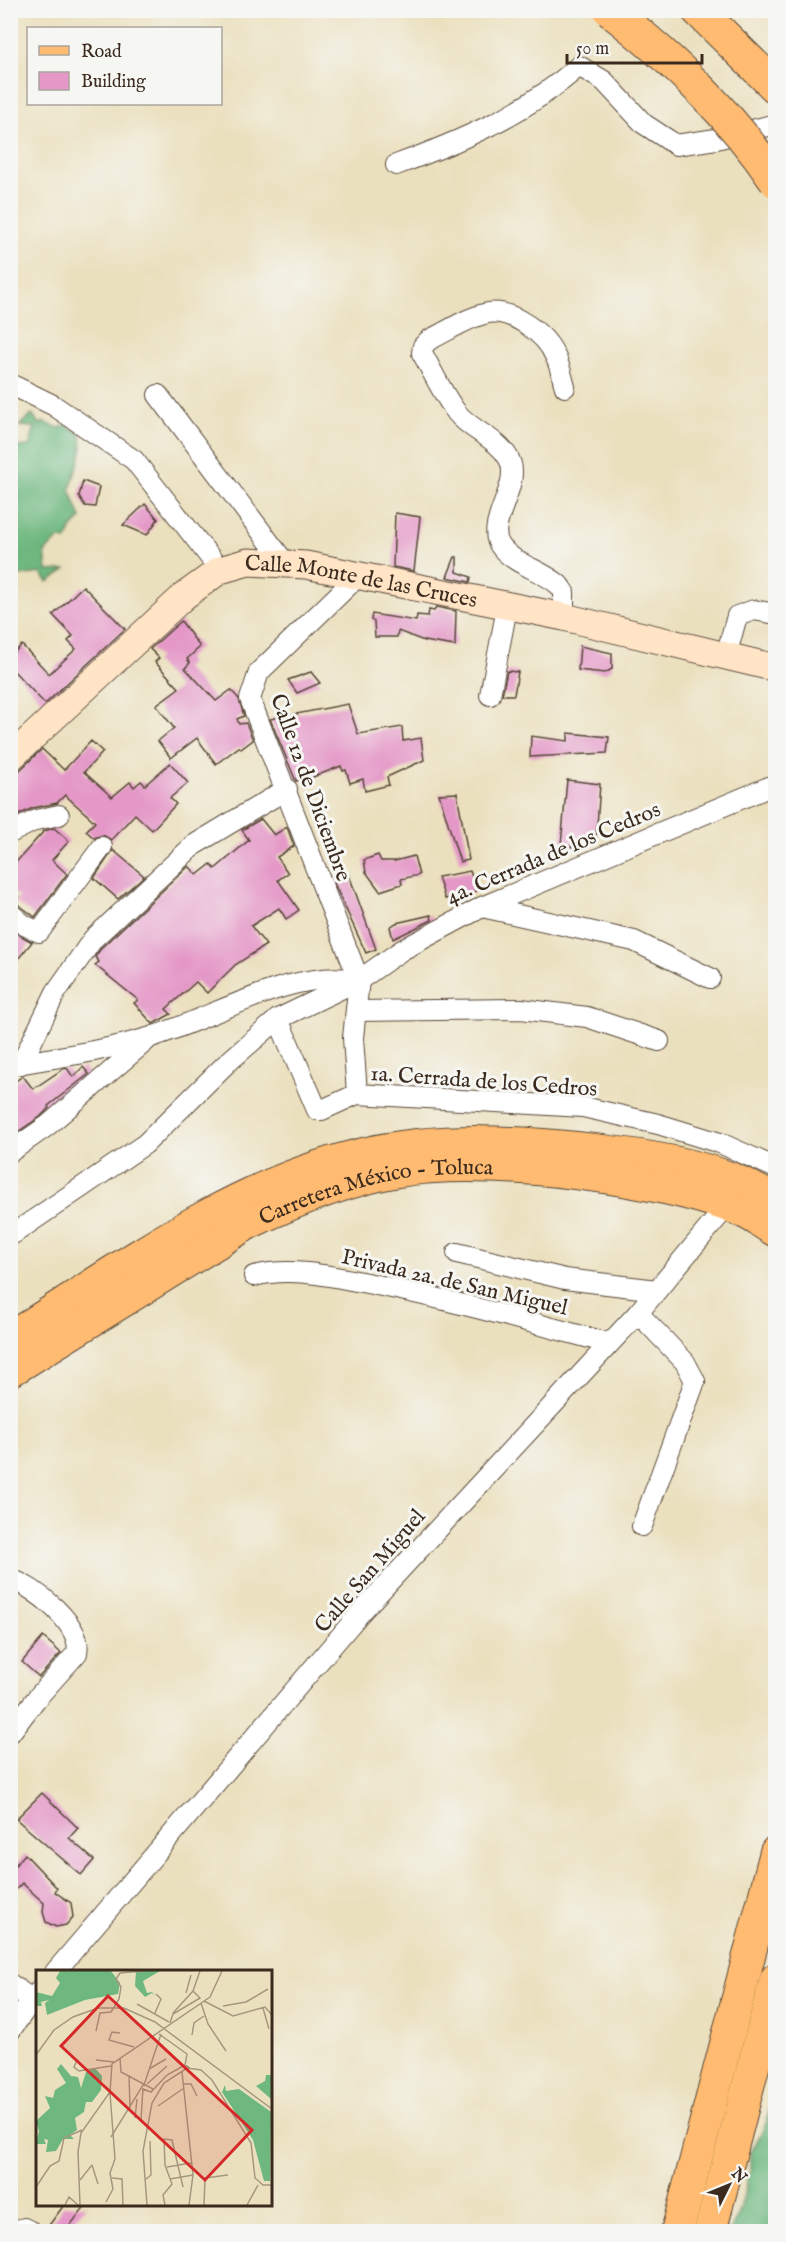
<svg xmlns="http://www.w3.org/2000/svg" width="786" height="2242" font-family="'IM FELL English',serif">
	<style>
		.forest { fill: #6eb880; stroke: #54714f; stroke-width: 1.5 }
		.building { fill: #e498c7 }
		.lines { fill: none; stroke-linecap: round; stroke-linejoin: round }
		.street-casing { stroke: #554536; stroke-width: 22 }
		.secondary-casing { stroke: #554536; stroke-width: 29 }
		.primary-casing { stroke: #554536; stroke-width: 34 }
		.highway-casing { stroke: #554536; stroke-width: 35 }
		.street { stroke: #fff; stroke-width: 20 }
		.secondary { stroke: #ffe4c6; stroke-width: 27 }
		.primary { stroke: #febb71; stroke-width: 32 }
		.highway { stroke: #febb71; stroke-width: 33 }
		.highway-bridge-casing { stroke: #554536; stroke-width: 35; stroke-linecap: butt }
		.highway-bridge { stroke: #febb71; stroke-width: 33 }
		.labels { text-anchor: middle; stroke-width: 6; stroke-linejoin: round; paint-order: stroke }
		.street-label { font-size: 22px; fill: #3b2a1e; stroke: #f6f6f2 }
		.inset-road { fill: none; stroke: #a5977e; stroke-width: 1.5 }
		.view { fill: #d62828; fill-opacity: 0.15; stroke: #d62828; stroke-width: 3 }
		.inset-edge { fill: none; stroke: #3b2a1e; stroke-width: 3 }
	</style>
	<rect width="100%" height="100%" fill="#f6f6f2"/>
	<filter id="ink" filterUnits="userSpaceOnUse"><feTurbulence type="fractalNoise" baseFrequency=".0167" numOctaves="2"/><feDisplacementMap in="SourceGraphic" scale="12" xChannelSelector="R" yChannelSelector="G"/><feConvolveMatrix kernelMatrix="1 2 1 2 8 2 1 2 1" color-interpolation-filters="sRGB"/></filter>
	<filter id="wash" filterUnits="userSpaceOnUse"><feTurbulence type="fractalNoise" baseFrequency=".008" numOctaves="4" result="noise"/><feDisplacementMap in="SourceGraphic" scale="24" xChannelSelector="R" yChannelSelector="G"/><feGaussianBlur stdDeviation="1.35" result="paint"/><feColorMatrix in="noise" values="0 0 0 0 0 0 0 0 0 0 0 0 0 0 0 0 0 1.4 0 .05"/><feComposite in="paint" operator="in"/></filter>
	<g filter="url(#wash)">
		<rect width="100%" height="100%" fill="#ebe0be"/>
		<!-- forest -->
		<g class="forest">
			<polygon points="32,415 40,425 43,422 59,428 66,425 81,434 82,452 70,489 81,518 71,529 67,540 58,539 45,552 47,571 65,570 48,582 41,573 19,576 11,586 10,447 29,446 35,427 19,426"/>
			<polygon points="775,2070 775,2231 730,2231 739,2213 750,2172 750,2154 766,2124 775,2085"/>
		</g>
		<g id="blocks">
			<!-- building -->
			<g class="building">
				<polygon points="83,481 99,487 95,507 85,506 79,496"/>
				<polygon points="145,504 158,519 147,535 123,525"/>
				<polygon points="395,513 420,517 414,571 393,567"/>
				<polygon points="455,557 457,557 457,572 471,577 470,582 447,577"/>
				<polygon points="83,586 125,629 45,704 10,667 10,656 22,645 49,674 76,649 68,641 73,636 53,615"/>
				<polygon points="436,607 456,611 455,646 424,641 398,631 397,637 375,637 374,622 371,620 372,614 416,621 417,615 428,616 429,610 434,611"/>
				<polygon points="181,621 200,647 187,659 190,663 185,668 216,701 231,690 239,699 244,716 237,719 239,724 246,723 253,740 241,749 239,747 216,764 197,738 171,758 158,741 174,728 156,705 179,688 155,662 159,658 150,649"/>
				<polygon points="580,646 612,653 612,669 605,673 578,670"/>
				<polygon points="507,671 518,672 514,695 502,695"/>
				<polygon points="311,672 320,683 297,693 288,680"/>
				<polygon points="348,704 358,734 402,727 403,741 421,738 424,760 387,777 389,785 365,791 363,779 350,783 346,770 343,771 341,766 303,781 302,779 296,781 270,719"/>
				<polygon points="568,733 609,737 607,753 530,757 531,736 568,741"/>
				<polygon points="91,741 103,752 84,772 112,797 130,782 134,787 141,781 145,785 170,763 188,783 170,798 176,804 152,830 135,814 111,840 103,835 94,838 86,831 95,822 65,795 57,803 33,808 10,819 10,780 20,770 42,749 64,770"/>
				<polygon points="567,780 600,784 596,840 575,847 561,845"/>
				<polygon points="457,793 469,860 460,862 439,794"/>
				<polygon points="261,819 274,835 287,827 294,846 277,857 288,873 278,880 299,910 286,919 279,908 251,926 266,945 235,965 207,993 196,982 166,1009 171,1014 153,1024 134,1003 138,1000 95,965 99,962 95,957 102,947 189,866 197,875 211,864 215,869 249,840 242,830"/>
				<polygon points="54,828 69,841 52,860 67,874 35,917 15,902 19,897 10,890 10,869 44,831"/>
				<polygon points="113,850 144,876 118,899 94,878"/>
				<polygon points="378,855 381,861 395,861 414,856 419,875 401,879 402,884 380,891 366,872 364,860"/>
				<polygon points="470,871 477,891 445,899 438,877"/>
				<polygon points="349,875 376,949 366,953 334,883"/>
				<polygon points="431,915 432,920 393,939 390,927 396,923"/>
				<polygon points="10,929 32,942 10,969"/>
				<polygon points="83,1067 89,1074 48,1106 49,1108 40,1117 10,1137 10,1085 23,1076 33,1089 63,1069 67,1068 73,1077"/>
				<polygon points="43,1637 61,1653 39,1677 22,1662"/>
				<polygon points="42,1793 78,1828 69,1838 94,1860 81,1875 16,1819"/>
				<polygon points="25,1854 57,1888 55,1892 71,1903 73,1917 66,1925 56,1927 46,1922 43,1912 44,1903 22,1883 10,1896 10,1871"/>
				<polygon points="64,2205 86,2205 65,2232 44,2232"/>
			</g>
		</g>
	</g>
	<g filter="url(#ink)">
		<use href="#blocks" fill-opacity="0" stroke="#554536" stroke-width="1.5"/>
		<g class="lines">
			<defs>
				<g id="street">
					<path d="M 396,165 C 461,141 527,113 579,66 L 604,81 L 644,124 L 676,145 L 716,139 L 776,124"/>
					<polyline points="10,384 53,405 134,460 220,570"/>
					<polyline points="158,395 285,563"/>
					<path d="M 564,617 L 564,592 L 559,585 C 542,570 515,565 501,547 C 483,525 523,485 509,459 C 498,438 471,431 457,413 C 443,395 433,372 422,353 L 423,346 L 429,340 C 448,331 468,317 488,313 C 512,309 546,334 555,356 C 560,365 562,377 565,387"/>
					<polyline points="726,656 737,616 754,610 776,614"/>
					<polyline points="490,695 507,608"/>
					<polyline points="10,833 36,820 59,815"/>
					<polyline points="482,907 634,941 710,978"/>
					<polyline points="10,913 24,925 39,932 102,847"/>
					<polyline points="356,1011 521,1009 587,1017 659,1041"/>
					<polyline points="278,1019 317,1110 322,1110 357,1094 583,1107 658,1124 720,1143 776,1168"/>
					<polyline points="21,1064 56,992 93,939 194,845 287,789"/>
					<path d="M 11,1065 C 58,1057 105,1051 151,1037 C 211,1019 293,968 356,980"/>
					<polyline points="357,1094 353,1038 359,980 250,699 259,672 358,576"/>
					<polyline points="10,1152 47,1126 146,1041"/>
					<polyline points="10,1236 145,1144 227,1063 278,1019 359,980 402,950 482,907 776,784"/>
					<polyline points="457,1253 565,1279 657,1290"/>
					<path d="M 254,1276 C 292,1266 334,1277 372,1284 C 452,1300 530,1322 608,1343"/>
					<polyline points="638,1313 685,1362 695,1381 642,1526"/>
					<path d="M 10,1579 C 34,1586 84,1626 77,1653 L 36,1699 L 10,1733"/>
					<polyline points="55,1972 361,1612 638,1313 727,1206"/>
					<polyline points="10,1984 31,1999"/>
					<polyline points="10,2031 38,1992"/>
					<polyline points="13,2232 24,2228 32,2232"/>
				</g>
				<g id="secondary">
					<path id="s1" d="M 10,758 L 184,596 L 220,570 L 248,562 L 306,565 L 564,617 L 776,668"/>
				</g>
				<g id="primary">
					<path d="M 10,1338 C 120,1269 230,1186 359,1155 C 437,1136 523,1141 603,1151 C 660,1158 727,1168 776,1202"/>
					<path id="s2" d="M 10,1371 L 247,1224 C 294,1201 347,1180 398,1171 C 486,1156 662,1177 744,1212 C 755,1217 765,1225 776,1231"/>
					<polyline points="677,2232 776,1852"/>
					<polyline points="710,2232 776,1979"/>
				</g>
				<polyline id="highway" points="698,10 776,87"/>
			</defs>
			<!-- street casing -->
			<use href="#street" class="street-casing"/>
			<!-- secondary casing -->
			<use href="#secondary" class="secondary-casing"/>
			<!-- primary casing -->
			<use href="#primary" class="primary-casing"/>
			<!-- highway casing -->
			<use href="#highway" class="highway-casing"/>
			<!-- street -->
			<use href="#street" class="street"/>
			<!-- secondary -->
			<use href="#secondary" class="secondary"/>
			<!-- primary -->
			<use href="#primary" class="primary"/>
			<!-- highway -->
			<use href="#highway" class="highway"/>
			<defs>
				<path id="highway-bridge" d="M 610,10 C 673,60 731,114 776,181"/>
			</defs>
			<!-- highway-bridge casing -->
			<use href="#highway-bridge" class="highway-bridge-casing"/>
			<!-- highway-bridge -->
			<use href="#highway-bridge" class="highway-bridge"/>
		</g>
	</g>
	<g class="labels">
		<!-- street labels -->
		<g class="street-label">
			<text dy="8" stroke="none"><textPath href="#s1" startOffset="426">Calle Monte de las Cruces</textPath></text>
			<text transform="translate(312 787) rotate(70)" y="8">Calle 12 de Diciembre</text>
			<text transform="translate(553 852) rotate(-23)" y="8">4a. Cerrada de los Cedros</text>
			<text transform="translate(484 1080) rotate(4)" y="8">1a. Cerrada de los Cedros</text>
			<text dy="8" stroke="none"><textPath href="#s2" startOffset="414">Carretera México - Toluca</textPath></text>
			<text transform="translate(455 1281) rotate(13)" y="8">Privada 2a. de San Miguel</text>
			<text transform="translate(369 1570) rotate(-49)" y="8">Calle San Miguel</text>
		</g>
	</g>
	<!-- overview -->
	<g transform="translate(36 1970)">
		<rect width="236" height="236" fill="#ebe0be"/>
		<path d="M 24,1 L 75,1 L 84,13 L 82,24 L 49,30 L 11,45 L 9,33 L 13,30 L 5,32 L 6,36 L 1,36 L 0,22 L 16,26 L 24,13 L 20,8 ZM 100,1 L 124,1 L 107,11 L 111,23 L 116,22 L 119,26 L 116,23 L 109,27 L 99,16 ZM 25,94 L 35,106 L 42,107 L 45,118 L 50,102 L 59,98 L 66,106 L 65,120 L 56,132 L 50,132 L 48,142 L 39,148 L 41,160 L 34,165 L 38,169 L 27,169 L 20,181 L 10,182 L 12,170 L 8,169 L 10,174 L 0,174 L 3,161 L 0,151 L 14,138 L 9,126 L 17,128 L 19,120 L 30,113 L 21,99 ZM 230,105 L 235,105 L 235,129 L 220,116 L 229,111 ZM 189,115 L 190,121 L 203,119 L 235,142 L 234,211 L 228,211 L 217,170 L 186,122 Z" fill="#6eb880"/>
		<path class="inset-road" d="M 150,23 L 155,5M 168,31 L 197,46 L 229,37 L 236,45M 165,33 L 172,54 L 190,81M 101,34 L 133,52M 187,36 L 210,32 L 232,19M 227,38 L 233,59M 119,43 L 125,29 L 120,24M 137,43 L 157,21 L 164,1M 134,53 L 137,44 L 164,28 L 157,21M 60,61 L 64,43 L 75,42 L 83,29 L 85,17 L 80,9 L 84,3 L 109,1M 84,63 L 76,62 L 73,70 L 98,77M 123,64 L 151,84 L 149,95 L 154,98M 156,65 L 158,53 L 168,46M 0,85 L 18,60 L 37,47 L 62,38 L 88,38 L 119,52 L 236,139M 84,88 L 85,102 L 117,119M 41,90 L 38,97 L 43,101 L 75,96M 60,90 L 78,92M 113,99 L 130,89M 146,102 L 157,205 L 153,235M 93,105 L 94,138M 111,114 L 131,96M 147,114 L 155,114 L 161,126M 107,119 L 115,122 L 131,105 L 149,95M 122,136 L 148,118M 99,148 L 101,129M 105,150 L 107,118M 75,167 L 109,112 L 125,64M 56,195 L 62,214M 131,197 L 155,193M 76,208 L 86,209 L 87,235M 110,209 L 115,205 L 114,171M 134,209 L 157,205M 44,210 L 56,195M 0,217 L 14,196 L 23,191 L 28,168 L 46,160M 70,232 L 77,219 L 74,203 L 79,189 L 74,123M 29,235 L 33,227 L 42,235M 44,235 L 42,182 L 45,163 L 74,122 L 76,94 L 174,27 L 186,1M 111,235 L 107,181 L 116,133 L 128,113 L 151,98 L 165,100 L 176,110 L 215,173 L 219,208 L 227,215 L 236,215M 129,235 L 127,225 L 136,214 L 129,195 L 128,169 L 136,170 L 147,217M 168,235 L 169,208 L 192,205M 211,235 L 222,215"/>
		<path class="view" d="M 72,26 L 216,160 L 169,210 L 25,76 Z"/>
		<rect width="236" height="236" class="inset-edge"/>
	</g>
	<!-- margin -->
	<rect width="786" height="2242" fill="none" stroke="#f6f6f2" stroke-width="36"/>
	<!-- legend -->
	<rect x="27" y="27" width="195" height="78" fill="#f6f6f2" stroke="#aba49d" stroke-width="1.5"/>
	<rect x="39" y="46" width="30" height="9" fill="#febb71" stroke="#aba49d" stroke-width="1.5"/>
	<text x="81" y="57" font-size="18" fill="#3b2a1e">Road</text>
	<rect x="39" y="72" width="30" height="18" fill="#e498c7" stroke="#aba49d" stroke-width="1.5"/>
	<text x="81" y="87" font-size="18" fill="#3b2a1e">Building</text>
	<!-- north arrow -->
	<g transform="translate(729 2185) rotate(47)" stroke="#f6f6f2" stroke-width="4.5" paint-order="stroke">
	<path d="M0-4.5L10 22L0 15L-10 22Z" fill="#3b2a1e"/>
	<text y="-9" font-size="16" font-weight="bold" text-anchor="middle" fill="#3b2a1e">N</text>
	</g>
	<!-- scale -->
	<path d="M567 54v9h135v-9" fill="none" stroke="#3b2a1e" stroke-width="3"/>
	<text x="576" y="54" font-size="18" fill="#3b2a1e" stroke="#f6f6f2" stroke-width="4.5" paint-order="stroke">50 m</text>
</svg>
